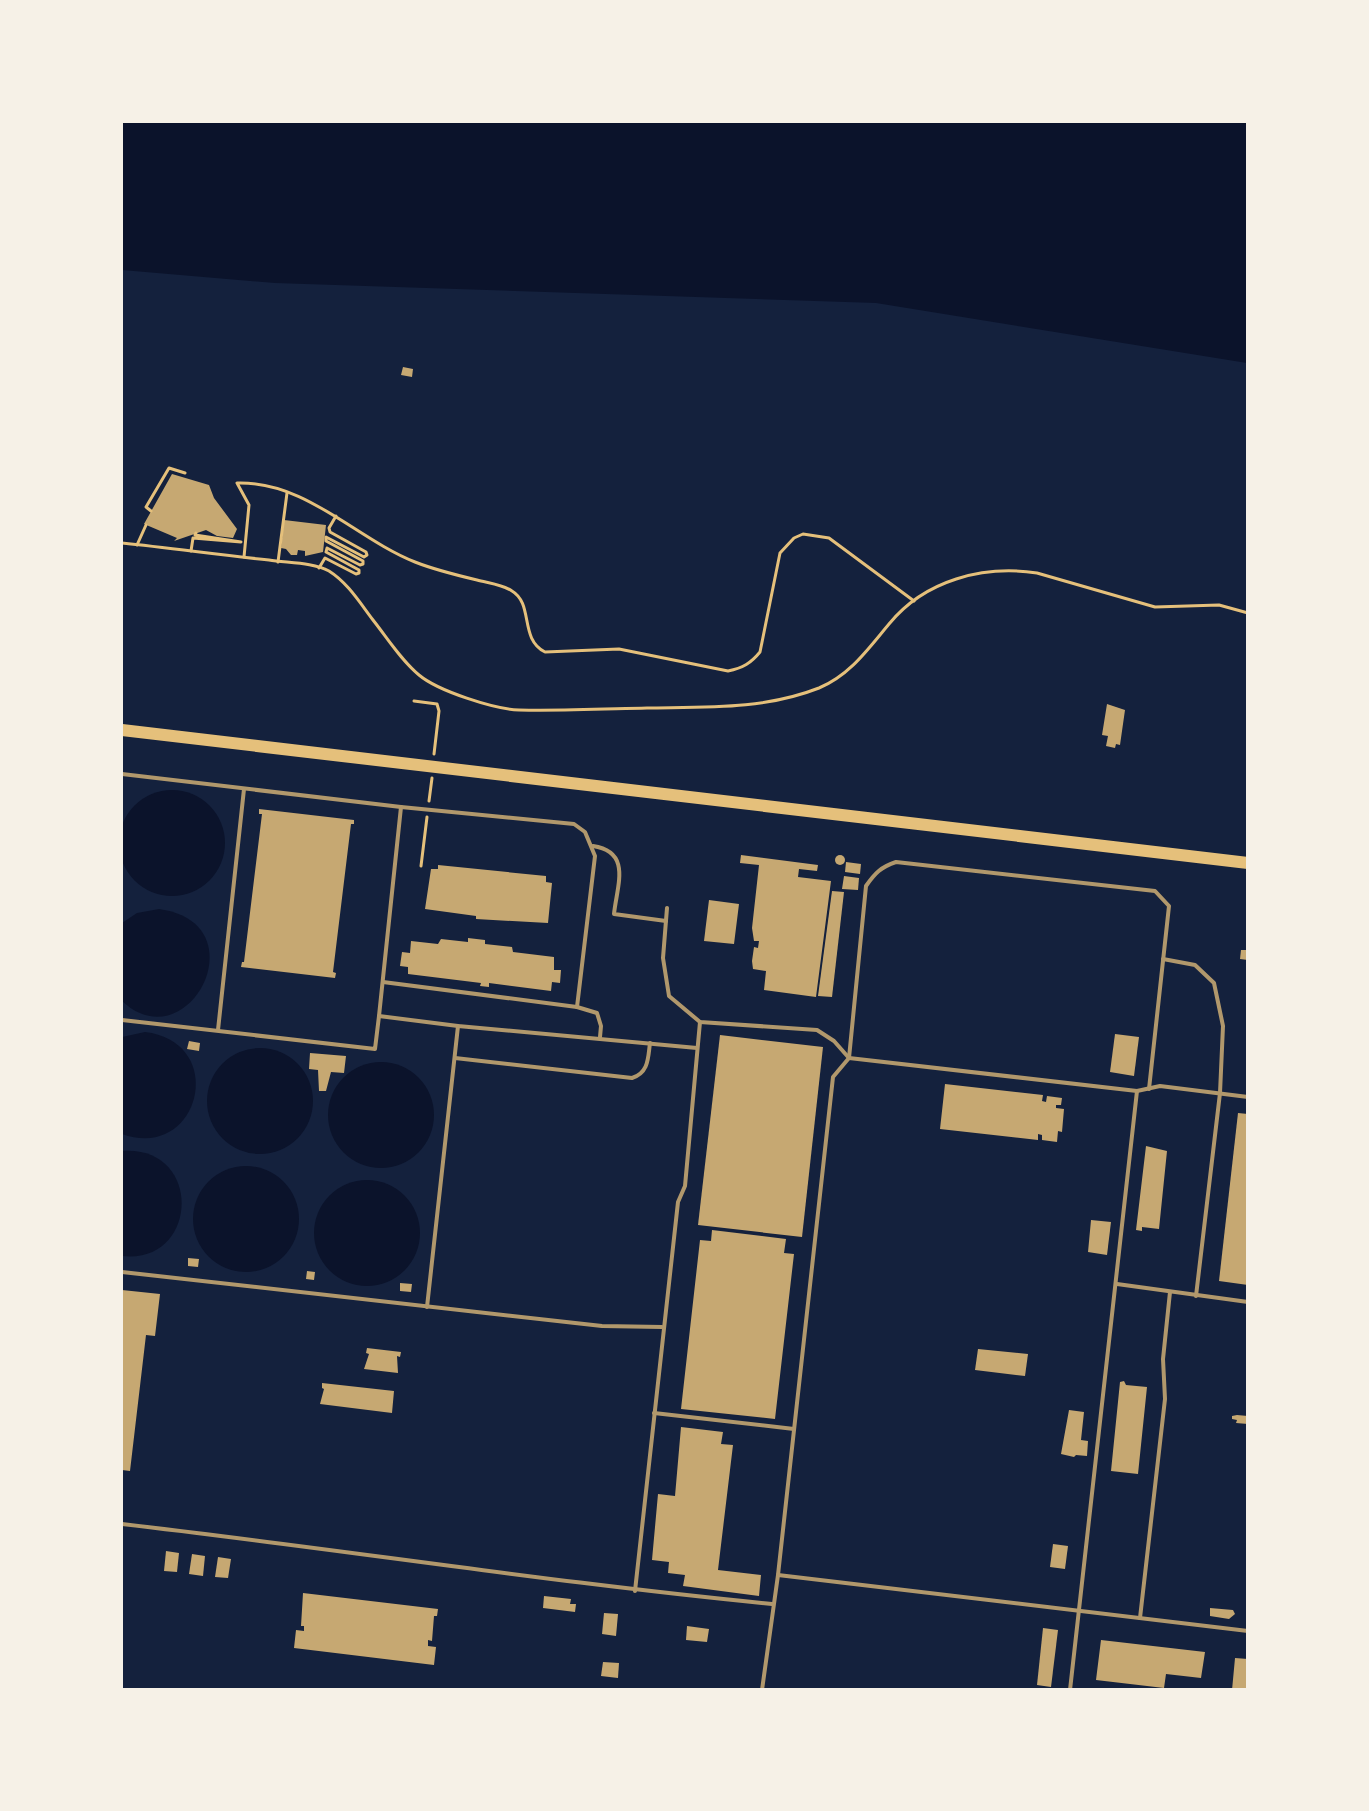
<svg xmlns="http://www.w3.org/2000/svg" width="1369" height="1811" font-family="Commissioner,sans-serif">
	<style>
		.water { fill: #0b132b }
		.building { fill: #c6a872 }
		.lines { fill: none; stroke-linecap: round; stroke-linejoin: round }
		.path { stroke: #e5c07b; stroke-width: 3 }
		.service { stroke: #b1986c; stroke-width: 4 }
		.primary { stroke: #e5c07b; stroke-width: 12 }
	</style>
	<rect width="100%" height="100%" fill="#14213d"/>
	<!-- water -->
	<g class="water">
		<polygon points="122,122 1247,122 1247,363 876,303 275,283 122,270"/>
		<circle cx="172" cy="843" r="53"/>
		<path d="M 159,909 C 261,923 188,1063 122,1001 L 122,923 L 137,913 Z"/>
		<path d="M 145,1032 C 229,1042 200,1162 122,1134 L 122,1037 Z"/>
		<circle cx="260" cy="1101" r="53"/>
		<circle cx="381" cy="1115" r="53"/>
		<path d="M 122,1151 C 204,1145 199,1265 122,1256 Z"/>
		<circle cx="246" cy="1219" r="53"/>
		<circle cx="367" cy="1233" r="53"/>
	</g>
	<!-- building -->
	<g class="building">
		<polygon points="403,367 413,369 412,377 401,375"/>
		<polygon points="172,474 209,485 214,498 237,529 233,538 217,536 206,530 174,541 177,538 144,524"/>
		<polygon points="284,520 326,525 323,552 305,556 305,551 298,550 297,555 291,555 286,549 281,548"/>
		<polygon points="1107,704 1125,710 1120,745 1116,744 1115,748 1106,746 1108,736 1102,735"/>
		<polygon points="259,809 354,820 354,824 351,824 333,972 336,973 335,978 241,967 242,962 244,962 262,814 259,814"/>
		<circle cx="840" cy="860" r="5"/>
		<polygon points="741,855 818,865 817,871 799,869 798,877 831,881 816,997 764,990 766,971 753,969 752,961 754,947 758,948 759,941 754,941 752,928 759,865 740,863"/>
		<polygon points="846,862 861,864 860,874 845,872"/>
		<polygon points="438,865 546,876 546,882 552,883 548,923 476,919 476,916 425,909 431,869 438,869"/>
		<polygon points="844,876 859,878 858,890 842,889"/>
		<polygon points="832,891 844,892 832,997 818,996"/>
		<polygon points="709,900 739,904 734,944 704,941"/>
		<polygon points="468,938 485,940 485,944 512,947 513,952 554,957 554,970 561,970 560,983 552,982 551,991 489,983 489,987 480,986 481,983 408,974 408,967 400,966 402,952 410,953 411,941 438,944 441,939 468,942"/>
		<polygon points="1241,950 1248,950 1248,960 1240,959"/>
		<polygon points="1115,1034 1139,1037 1134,1076 1110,1072"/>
		<polygon points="720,1035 823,1047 802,1237 698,1225"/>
		<polygon points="189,1041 200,1043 199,1051 187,1049"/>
		<polygon points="310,1053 346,1056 344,1073 331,1072 326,1091 319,1091 318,1070 309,1069"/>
		<polygon points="945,1084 1043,1095 1042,1101 1046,1102 1047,1096 1062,1098 1061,1105 1056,1105 1056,1108 1064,1109 1062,1132 1058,1131 1057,1142 1042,1140 1042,1135 1038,1134 1038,1140 940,1129"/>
		<polygon points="1238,1113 1248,1114 1248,1285 1219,1281"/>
		<polygon points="1146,1146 1167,1151 1159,1229 1142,1227 1142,1231 1136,1230"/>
		<polygon points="1091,1220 1111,1222 1107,1255 1088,1252"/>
		<polygon points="712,1230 786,1239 784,1253 794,1254 775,1419 681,1409 700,1240 711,1241"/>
		<polygon points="188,1258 199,1259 198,1267 188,1266"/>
		<polygon points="307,1271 315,1272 314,1280 306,1279"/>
		<polygon points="400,1283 412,1284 411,1292 400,1291"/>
		<polygon points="122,1290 160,1294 155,1336 146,1335 130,1471 122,1470"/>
		<polygon points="367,1348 401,1352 400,1357 397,1356 398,1373 364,1369 369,1354 366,1353"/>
		<polygon points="978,1349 1028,1354 1025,1376 975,1370"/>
		<polygon points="1124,1381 1126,1385 1147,1387 1138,1474 1111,1471 1120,1382"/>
		<polygon points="322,1383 394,1391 392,1413 320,1404 324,1389 322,1388"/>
		<polygon points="1069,1410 1084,1412 1081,1440 1088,1441 1087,1456 1076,1455 1074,1457 1061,1454"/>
		<polygon points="1237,1415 1248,1416 1248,1424 1236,1423 1237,1420 1232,1419 1232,1416"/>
		<polygon points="681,1427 723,1432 721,1444 733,1445 718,1570 761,1575 759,1596 683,1586 685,1575 668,1573 669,1562 652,1560 658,1494 675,1496"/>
		<polygon points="1053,1544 1068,1546 1065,1569 1050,1567"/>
		<polygon points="166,1551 179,1553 177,1572 164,1571"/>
		<polygon points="192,1554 205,1556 203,1576 189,1574"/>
		<polygon points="218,1557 231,1559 228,1578 215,1577"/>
		<polygon points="303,1593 438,1609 437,1616 434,1616 432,1641 428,1640 428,1646 436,1647 434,1665 294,1648 296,1630 304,1631 304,1626 301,1626"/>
		<polygon points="544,1596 571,1599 570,1604 576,1604 575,1612 543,1608"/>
		<polygon points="1210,1608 1233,1610 1235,1614 1229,1619 1210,1616"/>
		<polygon points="604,1613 618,1614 616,1636 602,1634"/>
		<polygon points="687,1626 709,1629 707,1642 686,1640"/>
		<polygon points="1043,1628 1058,1630 1051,1687 1037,1685"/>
		<polygon points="1101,1640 1205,1652 1201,1678 1166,1674 1164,1688 1096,1680"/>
		<polygon points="1235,1658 1248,1659 1248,1690 1232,1690"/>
		<polygon points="603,1662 619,1663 618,1678 601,1676"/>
	</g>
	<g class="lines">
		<!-- path -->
		<g class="path">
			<polyline points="151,511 146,507 169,468 185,473"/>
			<path d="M 122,543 C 171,548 220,555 269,560 C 286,563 313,562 329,571 C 348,583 360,603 373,620 C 388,639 401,660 419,675 C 438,691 494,709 519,710 C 562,711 605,709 647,708 C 705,707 763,710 819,688 C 850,675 868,649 889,624 C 925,580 983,565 1037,573 L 1155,607 L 1219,605 L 1248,613"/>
			<polyline points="137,545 146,525"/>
			<polyline points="191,551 193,538 241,542 195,535 196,533"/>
			<path d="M 244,557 L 249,505 L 237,483 C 306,481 355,538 415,562 C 435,570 456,575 477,580 C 488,583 502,584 512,591 C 534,604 519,639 545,652 L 619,649 L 728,671 C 743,668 751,663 760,652 L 780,553 L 794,538 L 803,534 L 829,538 L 914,601"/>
			<polyline points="278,562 287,493"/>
			<polyline points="319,568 325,558 356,574 359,573 359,570 326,552 327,548 360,565 363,564 363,561 326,541 326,537 364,557 367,555 366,552 330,532 329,528 336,516"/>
			<polyline points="414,701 437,704 439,711 434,754"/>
			<polyline points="429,801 432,778"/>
			<polyline points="421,866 427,817"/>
		</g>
		<!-- service -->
		<g class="service">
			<polyline points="122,774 401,807 574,824 585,832 595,856 577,1007 597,1013 601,1026 600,1037"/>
			<polyline points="401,807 379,1016 458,1026 697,1048"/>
			<path d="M 593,846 C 632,852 617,885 614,914 L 666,921"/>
			<polyline points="667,908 663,958 669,996 700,1022 817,1030 834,1041 849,1058 1137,1091 1160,1086 1248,1097"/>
			<polyline points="1163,959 1195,965 1214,983 1223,1026 1220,1093 1196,1296"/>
			<polyline points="383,982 577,1007"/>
			<polyline points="122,1020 375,1049 379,1016"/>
			<polyline points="218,1030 244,789"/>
			<path d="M 455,1058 L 632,1078 C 649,1073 648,1057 650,1043"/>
			<polyline points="122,1272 602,1326 662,1327"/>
			<polyline points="1117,1284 1248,1302"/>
			<polyline points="427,1307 458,1026"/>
			<polyline points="654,1413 794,1429"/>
			<path d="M 122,1524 C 339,1549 555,1583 772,1604"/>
			<polyline points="778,1575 1248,1631"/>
			<polyline points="635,1591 678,1202 685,1186 700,1022"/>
			<polyline points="1140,1618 1165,1399 1163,1359 1170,1292"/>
			<path d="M 762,1690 L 778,1575 L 833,1077 L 849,1058 L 866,886 C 875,873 881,867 896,862 L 1155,891 L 1169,906 L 1149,1089"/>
			<polyline points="1070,1690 1137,1091"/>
		</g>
		<!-- primary -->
		<polyline class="primary" points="122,730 1248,863"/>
	</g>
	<!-- border -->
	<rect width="1369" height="1811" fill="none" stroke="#f6f1e7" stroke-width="246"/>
</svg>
